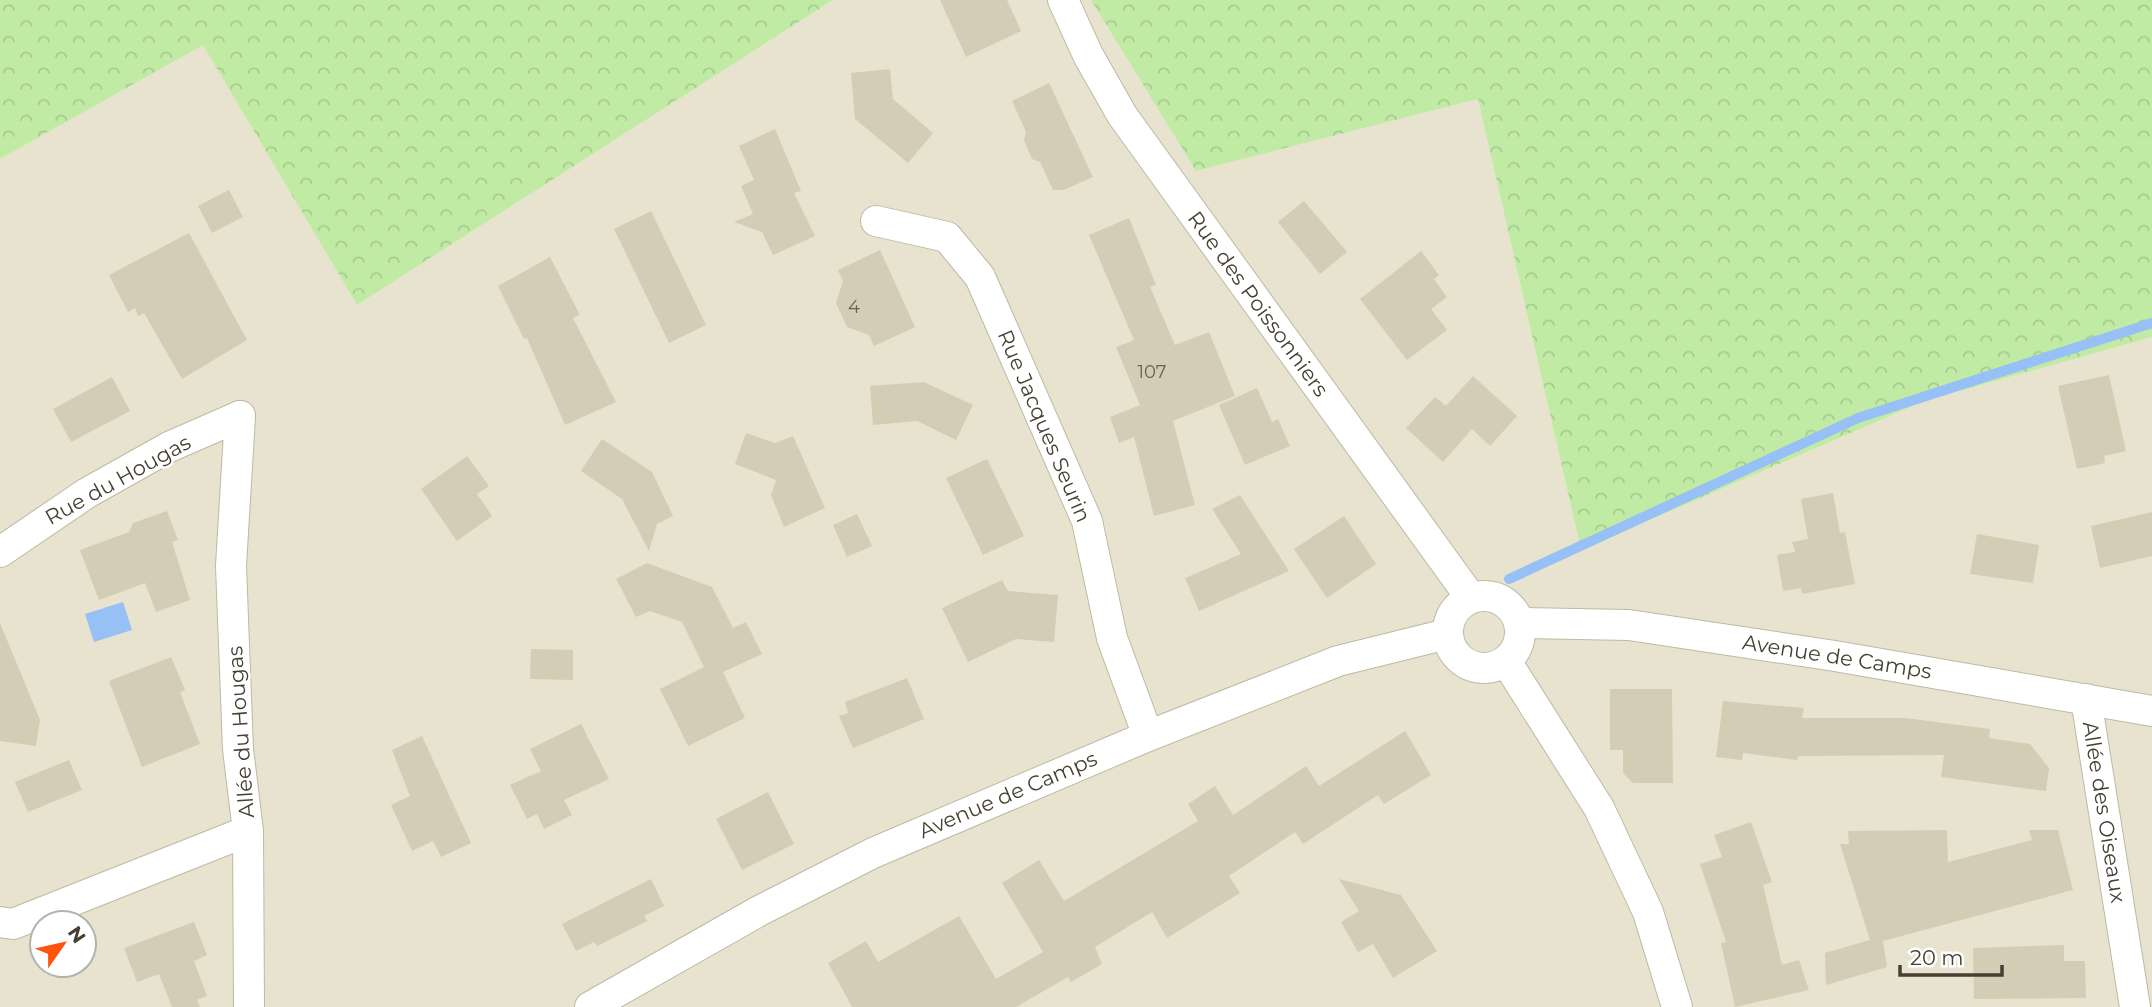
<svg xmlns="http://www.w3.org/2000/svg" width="2152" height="1007" font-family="Montserrat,sans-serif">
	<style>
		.residential { fill: #e7e3ce; fill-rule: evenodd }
		.forest { fill: url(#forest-crowns) }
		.water { fill: #96c0f6 }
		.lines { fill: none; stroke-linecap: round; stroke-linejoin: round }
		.stream { stroke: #96c0f6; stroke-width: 10 }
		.building { fill: #d4cdb5 }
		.minor-casing { stroke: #beb9a3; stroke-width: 32 }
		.minor { stroke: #fff; stroke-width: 30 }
		.labels { text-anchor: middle; stroke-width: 5; stroke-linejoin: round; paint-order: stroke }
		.number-label { font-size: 18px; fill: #686252 }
		.street-label { font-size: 21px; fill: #443f31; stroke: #fff }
	</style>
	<defs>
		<pattern id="forest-crowns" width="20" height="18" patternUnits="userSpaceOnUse" patternTransform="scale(1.75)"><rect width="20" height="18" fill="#c1eba5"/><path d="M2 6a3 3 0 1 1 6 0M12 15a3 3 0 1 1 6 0" fill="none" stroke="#a7cb8e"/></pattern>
	</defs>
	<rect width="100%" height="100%" fill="#f2f0e1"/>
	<!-- residential -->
	<path class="residential" d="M 833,0 L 1091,0 L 1196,171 L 1478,99 L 1581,550 L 1924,401 L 2152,337 L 2152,1007 L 0,1007 L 0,159 L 203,44 L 357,305 ZM 42,923 L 84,923 L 84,965 L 42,965 Z"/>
	<!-- forest -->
	<g class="forest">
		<polygon points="0,0 833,0 357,305 203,45 0,159"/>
		<polygon points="1091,0 2152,0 2152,337 1924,401 1581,550 1478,99 1196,171"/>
	</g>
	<!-- water -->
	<polygon class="water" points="123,602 132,630 94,642 85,614"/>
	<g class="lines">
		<!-- stream -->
		<polyline class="stream" points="1509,579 1858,418 2152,323"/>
	</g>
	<!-- building -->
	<g class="building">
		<polygon points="940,0 1007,0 1021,31 966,57"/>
		<polygon points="890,69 893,99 933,133 908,163 855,119 851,73"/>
		<polygon points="1049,83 1093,177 1064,190 1053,190 1040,162 1032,159 1024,140 1026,132 1012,101"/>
		<polygon points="775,129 801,191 794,193 815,236 773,255 762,232 734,222 753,214 741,186 754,180 739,146"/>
		<polygon points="229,190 243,217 212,233 198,206"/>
		<polygon points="1304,201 1347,252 1320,274 1278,222"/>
		<polygon points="651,211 706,325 669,343 614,229"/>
		<polygon points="1129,218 1156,285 1150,287 1175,345 1209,332 1235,396 1173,421 1195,505 1154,516 1134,437 1119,443 1110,417 1140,405 1116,347 1134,340 1089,235"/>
		<polygon points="189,233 247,340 182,379 144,313 138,316 135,308 128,312 109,275"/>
		<polygon points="880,250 915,327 874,346 869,335 847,327 836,303 843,281 838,270"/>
		<polygon points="1421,251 1439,275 1434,279 1447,297 1431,309 1447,330 1407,360 1360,299"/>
		<polygon points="550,257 580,315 573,318 616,402 565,425 527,338 524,339 498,286"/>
		<polygon points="2109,375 2126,451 2104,456 2105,463 2077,469 2058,386"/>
		<polygon points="1473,376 1517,416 1490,446 1472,429 1443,462 1406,428 1435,397 1446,406"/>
		<polygon points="112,377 130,411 71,442 53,409"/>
		<polygon points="924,382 973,405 956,440 917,421 873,425 870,386"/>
		<polygon points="1257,388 1272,422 1278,419 1290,446 1245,465 1219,405"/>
		<polygon points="746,433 775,443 793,436 825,508 784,527 771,495 776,480 735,464"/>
		<polygon points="602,439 652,472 673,516 657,524 649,551 622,499 581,471"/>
		<polygon points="467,456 489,486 477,494 492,516 457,541 421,489"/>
		<polygon points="987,459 1024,536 983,555 946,478"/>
		<polygon points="1833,493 1840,533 1845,532 1855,584 1802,594 1801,588 1783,591 1777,555 1795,552 1792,542 1808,539 1801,499"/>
		<polygon points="1240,495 1289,571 1199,611 1185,578 1241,554 1212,509"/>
		<polygon points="167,511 178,540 172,542 190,600 156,612 145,583 99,600 80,550 129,532 133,523"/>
		<polygon points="2152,512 2152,556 2100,568 2091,526"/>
		<polygon points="857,514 872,546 847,557 833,525"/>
		<polygon points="1344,516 1376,564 1327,598 1294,549"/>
		<polygon points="1977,534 2039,545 2033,583 1970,574"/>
		<polygon points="647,563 712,587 733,628 746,622 762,654 723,672 745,718 688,746 660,689 704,667 682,622 650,611 636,617 616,579"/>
		<polygon points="1002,580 1008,591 1058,595 1054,642 1016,639 968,662 942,608"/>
		<polygon points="0,623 40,720 36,746 0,741"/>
		<polygon points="531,649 573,650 573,680 530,679"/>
		<polygon points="171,657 185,690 180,692 200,744 142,767 109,681"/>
		<polygon points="907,678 924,719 853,748 839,716 848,713 845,702"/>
		<polygon points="1610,689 1672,689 1673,783 1633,783 1623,773 1623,750 1610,750"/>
		<polygon points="1723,701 1804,708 1802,718 1905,718 1990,729 1989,738 2030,744 2049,768 2046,791 1941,777 1944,755 1798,756 1797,760 1743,753 1742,760 1716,757"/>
		<polygon points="581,724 609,779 564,800 572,815 544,829 537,814 527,819 510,785 541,771 530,749"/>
		<polygon points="1405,731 1431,775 1384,804 1378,795 1303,844 1295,832 1229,876 1240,893 1167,938 1152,912 1095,947 1102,964 1071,982 1068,977 1016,1007 852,1007 828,963 866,941 878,962 959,916 996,979 1043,952 1002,883 1039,860 1064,901 1198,821 1188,804 1215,786 1233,815 1306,766 1319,786"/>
		<polygon points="422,736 471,843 441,857 433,841 412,851 391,805 410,796 392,750"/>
		<polygon points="69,760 82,790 28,812 15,782"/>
		<polygon points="768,792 794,844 742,870 716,819"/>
		<polygon points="1751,822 1772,882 1763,885 1782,965 1799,960 1809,990 1735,1007 1721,943 1726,942 1700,864 1722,857 1714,835"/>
		<polygon points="1947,830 1948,862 2032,840 2029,830 2058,830 2073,890 1883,941 1887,967 1826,985 1825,953 1870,940 1840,844 1849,844 1848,831"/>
		<polygon points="651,879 664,906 644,916 647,921 597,946 594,942 576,951 562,924"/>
		<polygon points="1339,879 1401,895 1437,951 1393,978 1373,944 1358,952 1341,922 1359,911"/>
		<polygon points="194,922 207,955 194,961 207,996 197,1000 200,1007 172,1007 159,974 137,982 124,948"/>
		<polygon points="2064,945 2064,961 2085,961 2086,998 1974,999 1973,948"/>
	</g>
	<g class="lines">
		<defs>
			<g id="minor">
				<polyline points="1063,0 1088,55 1122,115 1471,598"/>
				<polyline points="876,221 947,237 980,277 1087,521 1112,638 1148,736"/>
				<polyline points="240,416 231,566 238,749 248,831 249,1007"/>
				<polyline points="0,552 87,493 169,447 240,416"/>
				<circle cx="1484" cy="632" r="36"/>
				<polyline points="1520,623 1629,625 1835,656 2152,711"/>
				<polyline points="1506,661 1599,808 1648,912 1677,1007"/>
				<polyline points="2086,699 2135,1007"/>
				<polyline points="0,922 13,924 248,831"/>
				<polyline points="590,1007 759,911 873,853 1148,736 1338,661 1447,634"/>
			</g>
		</defs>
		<!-- minor casing -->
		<use href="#minor" class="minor-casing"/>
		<!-- minor -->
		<use href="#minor" class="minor"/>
	</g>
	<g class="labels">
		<!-- number labels -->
		<g class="number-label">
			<text x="854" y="313">4</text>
			<text x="1152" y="378">107</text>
		</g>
		<!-- street labels -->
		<g class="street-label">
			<text transform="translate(1258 304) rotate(54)" y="7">Rue des Poissonniers</text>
			<text transform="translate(1044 426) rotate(67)" y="7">Rue Jacques Seurin</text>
			<text transform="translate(118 480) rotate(-29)" y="7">Rue du Hougas</text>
			<text transform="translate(1837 657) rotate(9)" y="7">Avenue de Camps</text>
			<text transform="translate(241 732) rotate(-94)" y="7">Allée du Hougas</text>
			<text transform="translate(1008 795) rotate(-23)" y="7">Avenue de Camps</text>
			<text transform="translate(2104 812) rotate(81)" y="7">Allée des Oiseaux</text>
		</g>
	</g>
	<!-- north arrow -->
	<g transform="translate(63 944) rotate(56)"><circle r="33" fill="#ffffff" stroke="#b4b2ad" stroke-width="2"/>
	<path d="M0-5L12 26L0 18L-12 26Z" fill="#ff550b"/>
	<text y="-10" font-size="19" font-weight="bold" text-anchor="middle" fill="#443f31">N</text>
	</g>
	<!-- scale -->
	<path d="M1900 965v10h102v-10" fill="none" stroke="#443f31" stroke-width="3.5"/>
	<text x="1910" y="965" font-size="21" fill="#443f31" stroke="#ffffff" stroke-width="5" paint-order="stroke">20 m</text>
</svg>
